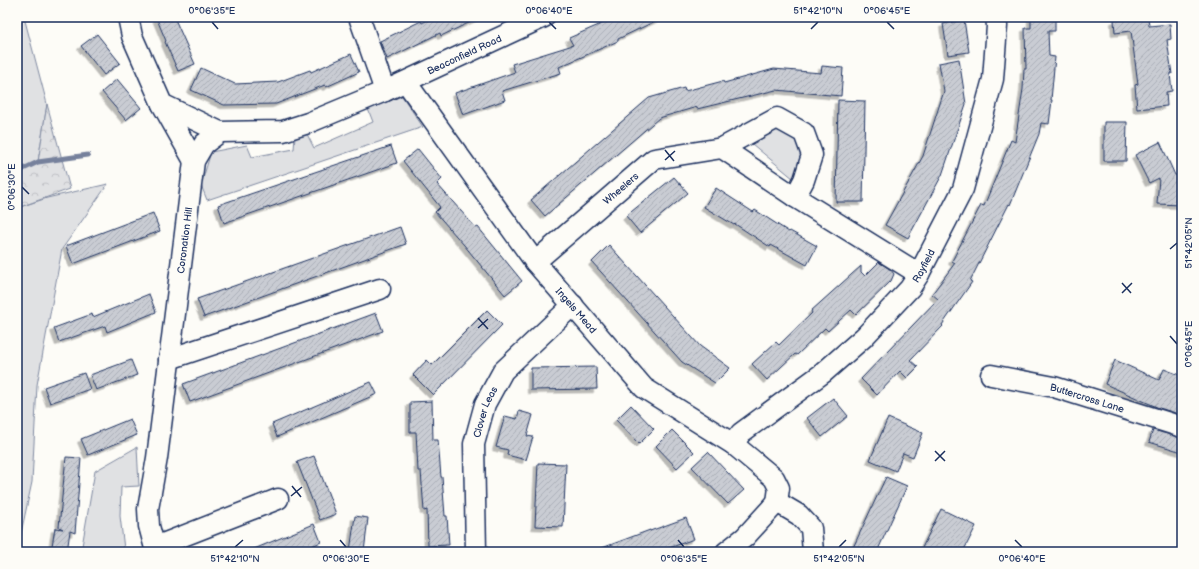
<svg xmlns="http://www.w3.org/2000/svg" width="1199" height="569" font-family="'Balsamiq Sans',sans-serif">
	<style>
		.green { fill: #e0e1e3; stroke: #7e88a0 }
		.forest { fill: url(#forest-crowns); stroke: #7e88a0 }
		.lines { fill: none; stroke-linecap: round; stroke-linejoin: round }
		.stream { stroke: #76819c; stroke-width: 5 }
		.building { fill: url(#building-hatch); stroke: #1b2f5e; filter: url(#shadow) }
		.street-casing { stroke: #1b2f5e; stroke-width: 23 }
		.street { stroke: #fdfcf7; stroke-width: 20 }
		.ticks { fill: none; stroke: #1b2f5e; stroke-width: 1.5 }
		.labels { text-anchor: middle; stroke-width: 4; stroke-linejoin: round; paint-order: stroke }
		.street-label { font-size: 10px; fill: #1b2f5e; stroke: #fdfcf7 }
		.neatline { fill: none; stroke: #1b2f5e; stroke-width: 1.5 }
		.ticks-label { font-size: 10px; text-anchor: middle; fill: #1b2f5e }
	</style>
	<defs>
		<pattern id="forest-crowns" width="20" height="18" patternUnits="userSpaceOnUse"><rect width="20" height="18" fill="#e0e1e3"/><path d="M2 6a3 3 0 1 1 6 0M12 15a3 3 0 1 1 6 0" fill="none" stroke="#c0c1c5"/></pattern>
		<pattern id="building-hatch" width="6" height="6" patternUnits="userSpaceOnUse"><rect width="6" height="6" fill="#c9ccd3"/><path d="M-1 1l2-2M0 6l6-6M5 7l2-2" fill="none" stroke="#acb0b8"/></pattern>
		<filter id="shadow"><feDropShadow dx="-3.5" dy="3.5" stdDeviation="0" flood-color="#0004"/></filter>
	</defs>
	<rect width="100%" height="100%" fill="#fdfcf7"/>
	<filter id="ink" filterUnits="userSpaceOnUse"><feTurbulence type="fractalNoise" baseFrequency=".025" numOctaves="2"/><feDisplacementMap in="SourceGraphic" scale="8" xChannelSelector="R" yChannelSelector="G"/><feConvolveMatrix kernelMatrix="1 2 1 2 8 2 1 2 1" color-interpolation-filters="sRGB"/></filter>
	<g filter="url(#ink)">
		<!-- green -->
		<g class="green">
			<polygon points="17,17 24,17 47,104 38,162 17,170"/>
			<polygon points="402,96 423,127 207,200 201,185 211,152 247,145 252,157 294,149 295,137 307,134 314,148 373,122 368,109"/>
			<polygon points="786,130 795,135 804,156 794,179 752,144 770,131"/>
			<polygon points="108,184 62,249 37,385 32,482 17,552 17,208 47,198"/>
			<polygon points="137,447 139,486 121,487 120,516 124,549 144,549 144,552 81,552 95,471"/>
		</g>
		<!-- forest -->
		<polygon class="forest" points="47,104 70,189 17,208 17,170 38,162"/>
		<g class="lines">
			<!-- stream -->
			<polyline class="stream" points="17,172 38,162 88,155"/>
		</g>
		<!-- building -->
		<g class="building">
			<polygon points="156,17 174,17 195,64 178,71 165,42 166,41"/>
			<polygon points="434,17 481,17 441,36 440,33 387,59 380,41 421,21 422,23"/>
			<polygon points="617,17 664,17 618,39 618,41 559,67 561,73 502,91 505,100 463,115 455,93 515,72 512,64 573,45 569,38"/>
			<polygon points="1031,17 1055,17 1055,31 1048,31 1049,56 1055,57 1051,100 1052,100 1049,124 1041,123 1039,134 1010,205 1009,204 970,281 972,282 942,325 943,326 910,360 918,367 907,378 900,371 877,395 861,379 938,299 932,294 955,263 952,261 981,205 984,206 1011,140 1015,142 1023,89 1024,69 1026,69 1025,28 1031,28"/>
			<polygon points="1135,17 1148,17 1149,26 1170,24 1171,39 1167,40 1172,74 1170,74 1172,91 1166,92 1167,106 1137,109 1135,85 1138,84 1131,31 1115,33 1114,20"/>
			<polygon points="964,20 969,52 948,55 943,24"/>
			<polygon points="97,34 120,63 104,75 81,46"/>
			<polygon points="351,54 359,72 326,87 325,85 276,104 224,105 191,90 201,68 235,84 278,82 310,70 311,72"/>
			<polygon points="959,59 966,104 942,175 908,238 885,225 923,156 944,91 939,63"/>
			<polygon points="822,66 843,68 841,96 776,90 697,109 697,107 659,118 545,216 531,200 649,98 684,88 685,91 723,81 724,83 774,69 821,73"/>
			<polygon points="117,79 141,108 126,120 102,92"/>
			<polygon points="838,100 865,101 863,202 836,202"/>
			<polygon points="1104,122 1127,122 1126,161 1104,161"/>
			<polygon points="1160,142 1175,175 1182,175 1182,205 1157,204 1159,178 1149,183 1135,155"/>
			<polygon points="391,146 397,163 224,223 218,205"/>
			<polygon points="418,149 442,179 437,184 476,228 478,227 522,281 505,295 464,245 435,212 440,207 403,161"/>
			<polygon points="674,177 688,193 640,233 626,216"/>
			<polygon points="716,188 753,212 755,210 789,232 790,231 817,246 807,265 771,245 770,247 735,224 734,225 704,207"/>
			<polygon points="153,213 160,231 73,264 66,246"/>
			<polygon points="400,227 406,244 204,317 197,299"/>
			<polygon points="609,245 700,346 730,368 715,383 682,362 592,262"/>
			<polygon points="879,262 891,270 894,274 891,281 856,315 851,310 828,331 825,328 797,355 795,354 767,380 752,364 776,342 779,345 812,313 811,311 861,266 861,272 865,276"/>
			<polygon points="149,294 156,312 107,332 105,326 59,342 54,328 92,314 93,317"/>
			<polygon points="487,310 502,325 433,395 413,375 427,360 432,365"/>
			<polygon points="376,313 383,331 190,402 183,384"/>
			<polygon points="131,360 137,375 96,390 90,375"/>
			<polygon points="1115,360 1159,380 1164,369 1182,376 1182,415 1159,408 1105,384"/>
			<polygon points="596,367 597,389 531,390 531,368"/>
			<polygon points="84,373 90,389 50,403 44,387"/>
			<polygon points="371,382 377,394 277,437 272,424"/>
			<polygon points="833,398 848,416 822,437 807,418"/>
			<polygon points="432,401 433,440 438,440 441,477 442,477 445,516 447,516 449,545 428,546 427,510 424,511 421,471 418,471 416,432 410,432 410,402"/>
			<polygon points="631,405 654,429 639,444 616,420"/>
			<polygon points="519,411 533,415 527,436 533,437 526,460 507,455 508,450 496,447 505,416 517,419"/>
			<polygon points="888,418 923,433 913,457 903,453 896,471 870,460"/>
			<polygon points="130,419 137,435 88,455 81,439"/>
			<polygon points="672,430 694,452 677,468 656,446"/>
			<polygon points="1153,430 1182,438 1182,452 1149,442"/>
			<polygon points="708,452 744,490 728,504 692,467"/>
			<polygon points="314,456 336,514 320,520 297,462"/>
			<polygon points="66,457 81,458 75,533 70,531 67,552 51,552 55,528 63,529 59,527"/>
			<polygon points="538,463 566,464 563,527 535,526"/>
			<polygon points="886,477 907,486 877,552 851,552"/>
			<polygon points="941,509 976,526 963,552 920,552"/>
			<polygon points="355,516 368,518 364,552 350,551"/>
			<polygon points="686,518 694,539 658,552 594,552 594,551 650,530 650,531"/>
			<polygon points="314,524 321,542 298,552 247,552"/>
		</g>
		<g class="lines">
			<defs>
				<g id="street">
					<path id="s1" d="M 128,17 L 132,36 L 162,104 L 220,132 L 283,131 L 308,123 L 385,91 L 544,17"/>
					<polyline points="359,17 385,91"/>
					<path id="s2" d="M 406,82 L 535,262 L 644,388 L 733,444 L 774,478 L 779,488 L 777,502"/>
					<polyline points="162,104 194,161"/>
					<polyline points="722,148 777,118 804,133 812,155 804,180 795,197"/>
					<path id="s3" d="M 535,262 L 654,159 L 722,148 L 795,197 L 919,274"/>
					<polyline points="169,359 380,289"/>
					<path id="s4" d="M 991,375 L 1054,387 L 1182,427"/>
					<path id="s5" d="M 733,444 L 741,433 L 823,373 L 864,337 L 910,288 L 919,274 L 963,189 L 993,79 L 997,26 L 996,17"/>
					<polyline points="777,502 799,515 811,528 813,552"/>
					<polyline points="155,547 278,499"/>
					<path id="s6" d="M 156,552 L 149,526 L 148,509 L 157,458 L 194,161 L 204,144 L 220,132"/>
					<path id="s7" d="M 476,552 L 474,444 L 485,404 L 503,371 L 573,305"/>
					<polyline points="726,552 745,537 777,502"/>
				</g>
			</defs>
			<!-- street casing -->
			<use href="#street" class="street-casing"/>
			<!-- street -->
			<use href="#street" class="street"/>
		</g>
	</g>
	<!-- ticks -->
	<path class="ticks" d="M 212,22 L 218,29M 549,22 L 556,29M 887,22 L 894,29M 811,29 L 818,22M 665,150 L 674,161M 665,160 L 675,151M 22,187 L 29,194M 1170,249 L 1177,243M 1122,283 L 1131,293M 1122,293 L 1132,283M 478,318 L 488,329M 478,328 L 488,319M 1170,336 L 1177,344M 935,451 L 945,461M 935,461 L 945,451M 292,486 L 301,497M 291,496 L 302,487M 340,540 L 346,547M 678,540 L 684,547M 1015,540 L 1022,547M 235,547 L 243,540M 839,547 L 846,540"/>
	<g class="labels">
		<!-- street labels -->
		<g class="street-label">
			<text dy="4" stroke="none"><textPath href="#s1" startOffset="418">Beaconfield Road</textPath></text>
			<text dy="4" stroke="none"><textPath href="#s3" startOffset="113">Wheelers</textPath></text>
			<text dy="4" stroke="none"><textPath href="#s6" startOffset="315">Coronation Hill</textPath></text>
			<text dy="4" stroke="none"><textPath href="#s5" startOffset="263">Rayfield</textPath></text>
			<text dy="4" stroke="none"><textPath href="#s2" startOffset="285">Ingels Mead</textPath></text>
			<text dy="4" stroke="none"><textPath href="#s4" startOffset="99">Buttercross Lane</textPath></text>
			<text dy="4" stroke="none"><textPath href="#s7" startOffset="142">Clover Leas</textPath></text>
		</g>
	</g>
	<!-- margin -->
	<rect width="1199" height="569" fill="none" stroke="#fdfcf7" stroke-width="44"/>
	<rect x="22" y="22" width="1155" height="525" class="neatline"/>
	<g class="ticks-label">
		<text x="212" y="14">0°06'35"E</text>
		<text x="549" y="14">0°06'40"E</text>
		<text x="818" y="14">51°42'10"N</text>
		<text x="887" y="14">0°06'45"E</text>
		<text transform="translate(11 187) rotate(-90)" y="4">0°06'30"E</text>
		<text transform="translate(1188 243) rotate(-90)" y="4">51°42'05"N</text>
		<text transform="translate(1188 344) rotate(-90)" y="4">0°06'45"E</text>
		<text x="235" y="562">51°42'10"N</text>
		<text x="346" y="562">0°06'30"E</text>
		<text x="684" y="562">0°06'35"E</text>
		<text x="839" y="562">51°42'05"N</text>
		<text x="1022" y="562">0°06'40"E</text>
	</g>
</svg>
